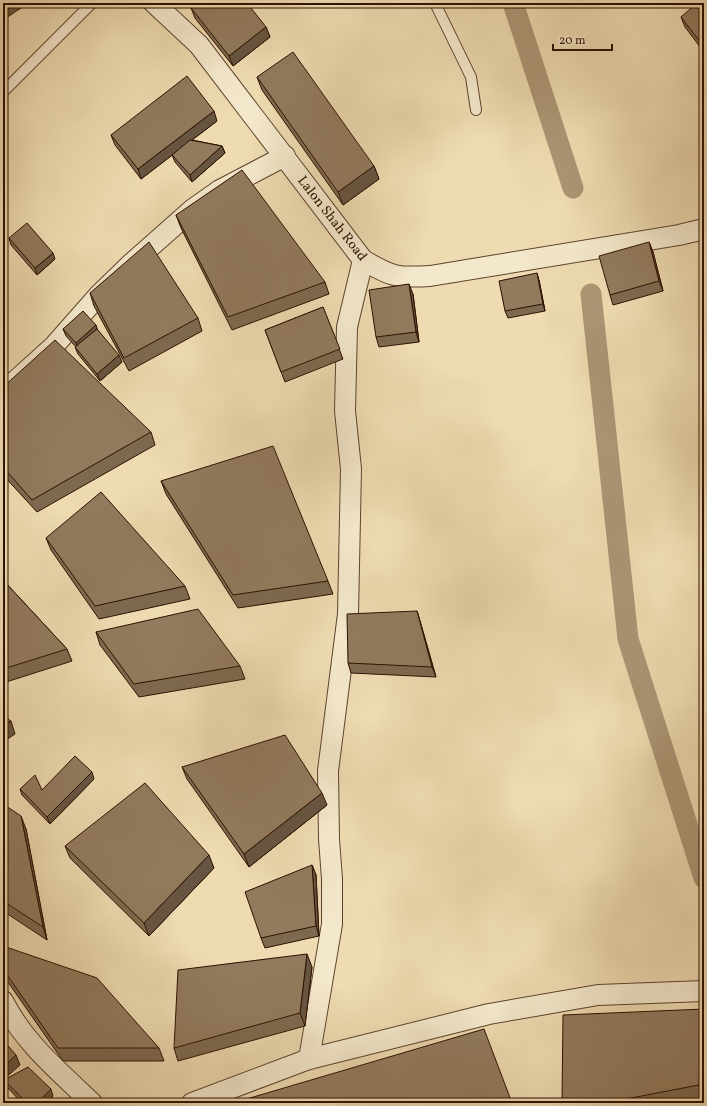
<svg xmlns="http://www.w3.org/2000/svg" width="707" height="1106" font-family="Vollkorn,serif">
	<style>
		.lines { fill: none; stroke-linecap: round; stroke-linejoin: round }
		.canal { stroke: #ac9675; stroke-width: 21 }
		.lane-casing { stroke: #5d432d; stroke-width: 12 }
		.street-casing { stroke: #5d432d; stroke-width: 22 }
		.lane { stroke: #f4e8cc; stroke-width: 10 }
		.street { stroke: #f4e8cc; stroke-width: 20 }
		.wall { fill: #7d6950; stroke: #2d1001 }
		.shaded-wall { fill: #665541; stroke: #2d1001 }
		.building { fill: #917a5d; stroke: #2d1001 }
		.labels { text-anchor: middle; stroke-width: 3; stroke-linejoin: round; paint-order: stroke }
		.street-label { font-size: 14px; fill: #2d1001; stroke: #f4e8cc }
	</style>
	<rect width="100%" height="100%" fill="#eedbb1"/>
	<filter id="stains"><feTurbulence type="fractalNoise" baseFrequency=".005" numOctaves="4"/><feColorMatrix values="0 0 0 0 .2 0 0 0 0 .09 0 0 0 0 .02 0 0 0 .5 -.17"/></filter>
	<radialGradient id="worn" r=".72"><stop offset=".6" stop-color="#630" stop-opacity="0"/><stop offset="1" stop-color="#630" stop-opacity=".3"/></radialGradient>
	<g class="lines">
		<!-- canal -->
		<g class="canal">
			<polyline points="513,3 573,188"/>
			<polyline points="591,294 628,639 704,878"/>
		</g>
		<defs>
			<g id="lane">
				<polyline points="435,3 471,77 476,110"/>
				<polyline points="3,92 92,3"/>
			</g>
			<g id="street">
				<path d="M 154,3 L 199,45 L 363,260 C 392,277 397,278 430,276 L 679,235 L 704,229"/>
				<polyline points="3,392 53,347 98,296 132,263 193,209 220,190 285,156"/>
				<path d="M 3,1001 C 24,1043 59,1071 92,1103"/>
				<polyline points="309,1059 332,924 332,879 329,839 328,771 348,614 351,469 345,411 347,327 363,260"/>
				<polyline points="192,1103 309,1059 489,1014 598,995 704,991"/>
			</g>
		</defs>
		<!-- lane casing -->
		<use href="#lane" class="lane-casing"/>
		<!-- street casing -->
		<use href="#street" class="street-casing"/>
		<!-- lane -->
		<use href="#lane" class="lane"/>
		<!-- street -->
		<use href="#street" class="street"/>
	</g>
	<!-- wall -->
	<g class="wall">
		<polygon points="704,3 704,52 685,27 681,17"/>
		<polygon points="191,8 266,27 270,37 233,66 195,18"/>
		<polygon points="257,77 374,166 379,179 343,205 262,90"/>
		<polygon points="217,121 192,140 222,146 225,153 192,182 175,162 172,155 141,179 115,145 111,135"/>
		<polygon points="176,215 325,282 329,294 232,330 181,228"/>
		<polygon points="9,238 55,259 37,275 11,245"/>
		<polygon points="649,242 653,252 663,291 613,305 610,295"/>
		<polygon points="539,280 545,311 508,318 505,311"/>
		<polygon points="90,293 198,318 202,331 129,371 94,306"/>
		<polygon points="413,294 419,342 379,347 376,337"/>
		<polygon points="323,307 343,359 285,382 265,330"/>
		<polygon points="96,325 97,329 122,362 100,381 78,354 75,347 76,347 66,336 63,329"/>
		<polygon points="3,387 151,432 155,445 37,512 3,475"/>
		<polygon points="161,481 328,581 333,594 238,608 166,494"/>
		<polygon points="46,538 185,586 190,599 99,619 51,550"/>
		<polygon points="3,580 67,649 72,661 3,683"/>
		<polygon points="417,611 420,621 436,677 351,673 348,663"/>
		<polygon points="96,632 240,666 245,679 139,697 100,645"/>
		<polygon points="182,767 327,805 249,867 187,779"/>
		<polygon points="94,779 50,824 22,795 20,789 42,790"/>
		<polygon points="3,804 26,829 47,940 3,911"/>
		<polygon points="65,846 214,868 149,936 70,858"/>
		<polygon points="312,865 316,875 319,936 265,948 261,938"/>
		<polygon points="3,946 159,1048 164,1061 63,1061 3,975"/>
		<polygon points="312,967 305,1026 178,1061 174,1048"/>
		<polygon points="704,1009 704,1098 678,1103 562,1103"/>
		<polygon points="4,1080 53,1096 47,1103 22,1103 7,1087"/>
	</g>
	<!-- shaded-wall -->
	<g class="shaded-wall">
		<polygon points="16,3 23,3 24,6 3,20 3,11"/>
		<polygon points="266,27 270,37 233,66 229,56"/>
		<polygon points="214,111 217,121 141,179 138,169"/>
		<polygon points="222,146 225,153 192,182 190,175"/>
		<polygon points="374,166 379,179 343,205 338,192"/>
		<polygon points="649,242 653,252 663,291 659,281"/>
		<polygon points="53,253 55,259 37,275 35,268"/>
		<polygon points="537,273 539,280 545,311 543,304"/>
		<polygon points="409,284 413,294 419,342 416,332"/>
		<polygon points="96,325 98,332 79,350 76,343"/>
		<polygon points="119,355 122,362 100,381 97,374"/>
		<polygon points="417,611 420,621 436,677 432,667"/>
		<polygon points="11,721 15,734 3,742 3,726"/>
		<polygon points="92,772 94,779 50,824 47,817"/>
		<polygon points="322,793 327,805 249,867 244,854"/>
		<polygon points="21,816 26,829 47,940 43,927"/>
		<polygon points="209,855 214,868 149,936 144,923"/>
		<polygon points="312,865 316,875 319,936 316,926"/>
		<polygon points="307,954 312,967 305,1026 300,1013"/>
		<polygon points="16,1055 20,1065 3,1080 3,1067"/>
		<polygon points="51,1089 53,1096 47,1103 37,1103"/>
	</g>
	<!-- building -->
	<g class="building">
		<polygon points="3,3 16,3 3,11"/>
		<polygon points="197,3 247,3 266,27 229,56 191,8"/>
		<polygon points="697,3 704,3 704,47 681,17"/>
		<polygon points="293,52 374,166 338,192 257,77"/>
		<polygon points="187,76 214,111 138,169 111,135"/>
		<polygon points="190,140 222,146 190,175 172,155"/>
		<polygon points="242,170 325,282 228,317 176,215"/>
		<polygon points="27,223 53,253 35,268 9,238"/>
		<polygon points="149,242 198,318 124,358 90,293"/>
		<polygon points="649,242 659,281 610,295 599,256"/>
		<polygon points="537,273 543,304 505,311 499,281"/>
		<polygon points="409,284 416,332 376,337 369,290"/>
		<polygon points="323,307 340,349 281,372 265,330"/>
		<polygon points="83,311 96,325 76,343 63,329"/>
		<polygon points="97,329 119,355 97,374 75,347"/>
		<polygon points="55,340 151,432 32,500 3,467 3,387"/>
		<polygon points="273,446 328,581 233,595 161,481"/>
		<polygon points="101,492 185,586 95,606 46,538"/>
		<polygon points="3,580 67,649 3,669"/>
		<polygon points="198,609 240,666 134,684 96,632"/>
		<polygon points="417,611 432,667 348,663 347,614"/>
		<polygon points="3,716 11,721 3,726"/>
		<polygon points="285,735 322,793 244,854 182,767"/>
		<polygon points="75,756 92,772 47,817 20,789 35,775 42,790"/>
		<polygon points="145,783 209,855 144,923 65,846"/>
		<polygon points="3,804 21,816 43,927 3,901"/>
		<polygon points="312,865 316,926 261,938 245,892"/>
		<polygon points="3,946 97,978 159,1048 58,1048 3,969"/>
		<polygon points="307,954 300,1013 174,1048 178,970"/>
		<polygon points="704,1009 704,1084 605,1103 562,1103 563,1015"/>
		<polygon points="484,1029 512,1103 233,1103"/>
		<polygon points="3,1040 16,1055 3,1067"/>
		<polygon points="28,1067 51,1089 37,1103 27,1103 4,1080"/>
	</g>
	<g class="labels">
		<!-- street labels -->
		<g class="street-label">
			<text transform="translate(333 218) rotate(52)" y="5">Lalon Shah Road</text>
		</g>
	</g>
	<!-- margin -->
	<rect width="707" height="1106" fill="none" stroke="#eedbb1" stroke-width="16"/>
	<rect x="4" y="4" width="699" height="1098" fill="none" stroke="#2d1001" stroke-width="2"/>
	<rect x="8" y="8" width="691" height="1090" fill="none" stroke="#2d1001"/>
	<!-- scale -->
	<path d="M553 44v6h59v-6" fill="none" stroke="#2d1001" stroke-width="2"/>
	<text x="559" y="44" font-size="12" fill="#2d1001" stroke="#f4e8cc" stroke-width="3" paint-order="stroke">20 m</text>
	<rect width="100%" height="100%" filter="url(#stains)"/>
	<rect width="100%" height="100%" fill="url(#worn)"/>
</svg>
